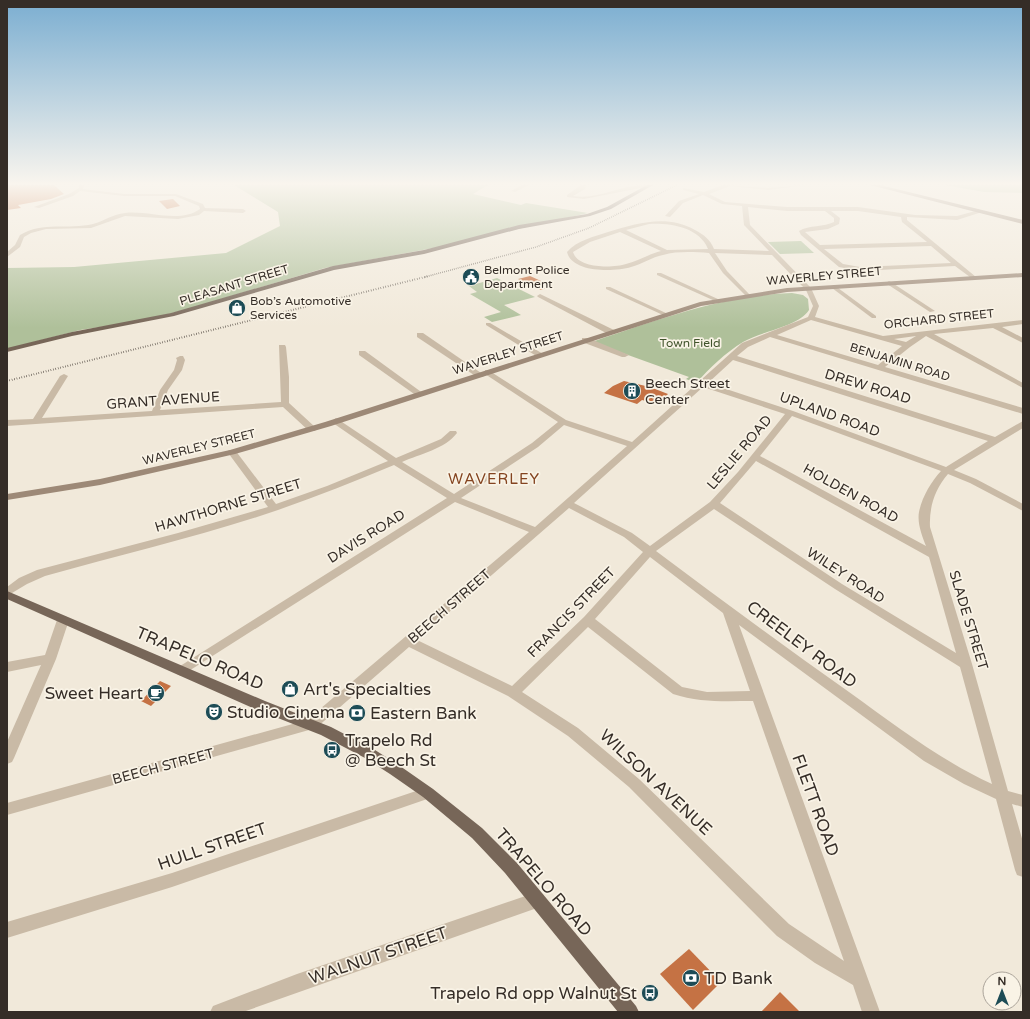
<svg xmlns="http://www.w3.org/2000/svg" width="1030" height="1019" font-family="'Varela Round',sans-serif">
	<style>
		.green { fill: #afc09a }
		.building { fill: #c57244 }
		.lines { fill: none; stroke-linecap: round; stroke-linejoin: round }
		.street { fill: #c9baa6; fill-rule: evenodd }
		.secondary { fill: #9d8977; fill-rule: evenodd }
		.primary { fill: #776658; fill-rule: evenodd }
		.rail-far1 { stroke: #352d27; stroke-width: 1.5; stroke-dasharray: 0.5 1.5; stroke-linecap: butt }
		.rail { stroke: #352d27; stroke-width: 2; stroke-dasharray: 0.5 2; stroke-linecap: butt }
		.labels { text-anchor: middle; stroke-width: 3.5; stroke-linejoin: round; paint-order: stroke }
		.far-poi-label { font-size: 12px; fill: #352d27; stroke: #f9f3e6; text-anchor: start }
		.far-street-label { font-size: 12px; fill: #352d27; stroke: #f9f3e6 }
		.far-park-label { font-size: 12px; fill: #40532b; stroke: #f9f3e6 }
		.poi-label { font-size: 14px; fill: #352d27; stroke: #f9f3e6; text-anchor: start }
		.street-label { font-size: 14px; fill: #352d27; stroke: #f9f3e6 }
		.neighbourhood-label { font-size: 15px; letter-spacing: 1px; fill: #844420; stroke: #f9f3e6 }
		.near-street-label { font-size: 17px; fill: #352d27; stroke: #f9f3e6 }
		.near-poi-label { font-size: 17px; fill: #352d27; stroke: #f9f3e6; text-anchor: start }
	</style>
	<rect width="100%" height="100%" fill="#f1e9da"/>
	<!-- green -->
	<g class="green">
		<polygon points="234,185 488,185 473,194 521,205 526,203 588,213 439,247 325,268 184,310 140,321 80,330 7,349 7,268 74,267 226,253 280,226 278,212"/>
		<polygon points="945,185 1023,185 1023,193 984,192"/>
		<polygon points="801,241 814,253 780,254 768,242"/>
		<polygon points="497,278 535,297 504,305 521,315 492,322 484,317 501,312 470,294 477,292 469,286"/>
		<path d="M 792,293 L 803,295 L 808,299 L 809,310 C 798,327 761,331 743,342 C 725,353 710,368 696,383 L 686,379 L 689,377 L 592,342 C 657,320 724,295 792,293 Z"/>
	</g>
	<!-- building -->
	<g class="building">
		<polygon points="7,185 54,185 64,194 51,199 18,205 21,208 7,210"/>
		<polygon points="173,199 180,206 167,209 159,201"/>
		<polygon points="530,276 552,286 541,290 518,279"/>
		<polygon points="624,381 650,387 668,394 661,401 657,400 654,403 642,400 637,404 604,393 613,386"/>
		<polygon points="160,681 171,686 151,706 141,701"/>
		<polygon points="689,949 721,982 693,1010 660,974"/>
		<polygon points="780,992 800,1012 761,1012"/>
	</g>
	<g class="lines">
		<!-- street -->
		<g class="street">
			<path d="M 79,185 L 84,185 L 83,189 L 124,194 L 176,194 L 203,204 L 205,208 L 243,209 L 246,211 L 243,213 L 204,211 L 199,215 L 178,219 L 125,216 L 91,228 L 46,229 L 31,233 L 24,237 L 20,247 L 7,257 L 7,252 L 15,245 L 20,235 C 43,221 68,230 93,224 C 104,221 113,214 125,213 C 149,210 179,224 200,209 L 199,206 L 175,196 L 124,196 L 80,191 L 73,196 L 39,208 L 34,207 L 69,194 L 79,188 Z"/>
			<polygon points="522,185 529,185 515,192 511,191"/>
			<path d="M 581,185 L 586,185 L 585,189 L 573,196 C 599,201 626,181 651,186 L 584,199 L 567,197 L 567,195 Z"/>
			<path d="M 723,185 L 768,188 L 805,185 L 768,190 L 730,186 L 709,194 L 725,202 L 787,207 L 858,207 L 915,215 L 957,216 L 979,210 L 982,212 L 957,220 L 907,217 L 907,220 L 976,277 L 976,279 L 974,280 L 955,266 L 860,271 L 839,267 L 801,235 L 799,231 C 809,225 824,227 834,222 L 834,218 L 825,211 L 787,211 L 748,207 L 750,225 L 811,288 L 819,306 L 815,317 L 883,336 L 1023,320 L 1023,324 L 1002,327 L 1023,338 L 1023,343 L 993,328 L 934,334 L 1023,383 L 1023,388 L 926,336 L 910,347 L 885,367 L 1023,408 L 1023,414 L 770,337 L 748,347 L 737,356 L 995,437 L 1023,421 L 1023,428 L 954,470 L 976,479 L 1023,504 L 1023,511 L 970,483 L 948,474 C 935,489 929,507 930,527 L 972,664 L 1008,791 L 1023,795 L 1023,807 L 1012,804 L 1023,842 L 1023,877 L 1017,875 L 1015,870 L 996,799 L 964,784 L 924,761 L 739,625 L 880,1012 L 862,1012 L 853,985 L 815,963 L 777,936 L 629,787 L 568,736 L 508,696 L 409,647 L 316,728 L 7,815 L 7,803 L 307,720 L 529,532 L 455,502 L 181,676 L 177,674 L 175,671 L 177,668 L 447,498 L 394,465 C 356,481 318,496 278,510 C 202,536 123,554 45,576 L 27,584 L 7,596 L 7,587 L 19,578 L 37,570 L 178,533 L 268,507 L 229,454 L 227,452 L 229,450 L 235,450 L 276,504 L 327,486 L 388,461 L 333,423 L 332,421 L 336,418 L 396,458 L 441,439 L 450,431 L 456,431 L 457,433 C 445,449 420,454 402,462 L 454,494 L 532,443 L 558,422 L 485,374 L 485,370 L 488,370 L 566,420 L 632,442 L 742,343 L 808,317 L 813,306 L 806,290 L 772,255 L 715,253 L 727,271 L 749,294 L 750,295 L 747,297 L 723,273 L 709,253 C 694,252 677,251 663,255 C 652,257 642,264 631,267 C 614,272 572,273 567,252 C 577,240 594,237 608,232 C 638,223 667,214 695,230 C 704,235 710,239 714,249 L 769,251 L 744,225 L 742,206 L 722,204 L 703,195 L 683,203 L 670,217 L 665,216 L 679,201 L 699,194 L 683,190 L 683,188 L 704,192 ZM 831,211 L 858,211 L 901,217 L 902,222 L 927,242 L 820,245 L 805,232 L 828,229 L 839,224 L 840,218 ZM 649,224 C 670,223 699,227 708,249 L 667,250 L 626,230 ZM 620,232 L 661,251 C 649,254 638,261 626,264 C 613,268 578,269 573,252 L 590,242 ZM 931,246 L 951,263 L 860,267 L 843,264 L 824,249 ZM 811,320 L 902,346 L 878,365 L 777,335 ZM 916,336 L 906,342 L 894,339 ZM 733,360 L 988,441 L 946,467 L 793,411 L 708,383 ZM 703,387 L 785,414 L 738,472 L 710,502 L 650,546 L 632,533 L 574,503 ZM 792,416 L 941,471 C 931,482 922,497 919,512 C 917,523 922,536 926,546 L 760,456 ZM 564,425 L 627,446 L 535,527 L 461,498 L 538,447 ZM 756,461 L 929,557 L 956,653 L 842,584 L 720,503 ZM 569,508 L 624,537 L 643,552 L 584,617 L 512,686 L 417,640 ZM 714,509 L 835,589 L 960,667 L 992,784 C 940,760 895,725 849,692 C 784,646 720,599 656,551 ZM 650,557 L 723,613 L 750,691 L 707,692 L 682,687 L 595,619 ZM 588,627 L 673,694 C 700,703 726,701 753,701 L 844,961 L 789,924 L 639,779 L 578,728 L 522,692 Z"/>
			<polygon points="657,273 661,273 720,300 715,301 657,275"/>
			<polygon points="889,281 891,282 935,311 930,312 887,284 886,283"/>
			<polygon points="834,285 876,316 876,318 872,318 832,288 832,286"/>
			<polygon points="606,287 610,287 668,314 663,315 606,289"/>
			<polygon points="540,294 614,330 615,332 608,334 538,297 537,296"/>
			<polygon points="486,323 490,323 545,355 541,357 538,357 486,325"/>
			<polygon points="417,333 423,333 484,375 483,377 477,377 417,337"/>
			<polygon points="582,338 588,338 629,355 625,357 622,357 582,342"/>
			<polygon points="279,345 285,345 286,347 289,377 289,403 315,427 316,429 315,431 309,431 283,407 7,426 7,420 33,419 60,376 64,374 68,376 42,418 152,411 160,390 174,370 177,360 176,358 180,356 183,356 185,360 182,370 168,390 160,410 281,402"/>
			<polygon points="359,351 365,351 424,394 423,396 417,396 359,355"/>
			<polygon points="63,616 67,617 69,620 56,659 14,758 12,762 7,764 7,742 41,665 7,672 7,662 45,655 57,620 59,617"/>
			<polygon points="428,787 433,789 435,793 433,797 172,887 7,938 7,922 172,873"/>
			<polygon points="537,892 543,894 545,900 543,906 537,908 243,1012 210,1012 213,1006 297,974"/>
		</g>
		<!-- secondary -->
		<g class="secondary">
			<polygon points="870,185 880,185 1023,220 1023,224"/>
			<polygon points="1023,273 1023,277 787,292 701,306 331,426 235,454 100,485 7,500 7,494 100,479 230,450 325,422 700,302 787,288"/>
		</g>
		<!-- primary -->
		<g class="primary">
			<polygon points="647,185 653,185 611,209 590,216 519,229 424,254 334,270 174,316 72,336 7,352 7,348 72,332 171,313 333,266 424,250 519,225 587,214 607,207"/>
			<polygon points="7,591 265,701 331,727 375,750 400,766 433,789 482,828 517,863 636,1006 639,1012 618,1012 505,873 472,838 423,797 390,774 365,758 321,735 255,709 7,599"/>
		</g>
		<!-- rail-far1 -->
		<polyline class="rail-far1" points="425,277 536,247 589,228 677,185"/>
		<!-- rail -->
		<polyline class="rail" points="7,381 429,276"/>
	</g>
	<!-- sky -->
	<linearGradient id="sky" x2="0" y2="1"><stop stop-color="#7baed1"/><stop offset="0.56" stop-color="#f9f5ee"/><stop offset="1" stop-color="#f9f5ee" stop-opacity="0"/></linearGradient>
	<rect width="1030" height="328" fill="url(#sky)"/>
	<!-- icons -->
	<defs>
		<symbol id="civic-disc" viewBox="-11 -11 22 22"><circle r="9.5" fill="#1d4c56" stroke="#f9f3e6"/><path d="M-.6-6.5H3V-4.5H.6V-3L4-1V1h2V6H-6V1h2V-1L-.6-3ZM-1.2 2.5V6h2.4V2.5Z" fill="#fff"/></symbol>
		<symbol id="shop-disc" viewBox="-11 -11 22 22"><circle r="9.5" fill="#1d4c56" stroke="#f9f3e6"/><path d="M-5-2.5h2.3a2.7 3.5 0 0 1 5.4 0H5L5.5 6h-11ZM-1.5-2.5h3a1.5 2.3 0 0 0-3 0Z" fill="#fff"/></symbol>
		<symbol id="building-disc" viewBox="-11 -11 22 22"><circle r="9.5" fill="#1d4c56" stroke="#f9f3e6"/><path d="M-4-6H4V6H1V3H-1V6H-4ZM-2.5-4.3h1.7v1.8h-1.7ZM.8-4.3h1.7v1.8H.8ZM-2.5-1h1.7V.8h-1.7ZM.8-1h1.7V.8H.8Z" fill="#fff"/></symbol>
		<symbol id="cafe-disc" viewBox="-11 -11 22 22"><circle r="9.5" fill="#1d4c56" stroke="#f9f3e6"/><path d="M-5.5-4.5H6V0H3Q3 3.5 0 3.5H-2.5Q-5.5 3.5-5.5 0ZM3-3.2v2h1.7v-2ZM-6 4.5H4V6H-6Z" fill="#fff"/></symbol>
		<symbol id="theatre-disc" viewBox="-11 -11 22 22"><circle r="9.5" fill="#1d4c56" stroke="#f9f3e6"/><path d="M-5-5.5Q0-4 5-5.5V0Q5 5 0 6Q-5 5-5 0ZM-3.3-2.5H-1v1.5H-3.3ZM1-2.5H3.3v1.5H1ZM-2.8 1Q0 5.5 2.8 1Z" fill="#fff"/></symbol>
		<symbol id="bank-disc" viewBox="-11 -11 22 22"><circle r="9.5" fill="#1d4c56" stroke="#f9f3e6"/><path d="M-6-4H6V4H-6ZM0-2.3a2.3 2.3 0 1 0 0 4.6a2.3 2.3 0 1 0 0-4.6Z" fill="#fff"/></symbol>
		<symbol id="bus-disc" viewBox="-11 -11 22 22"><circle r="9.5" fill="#1d4c56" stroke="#f9f3e6"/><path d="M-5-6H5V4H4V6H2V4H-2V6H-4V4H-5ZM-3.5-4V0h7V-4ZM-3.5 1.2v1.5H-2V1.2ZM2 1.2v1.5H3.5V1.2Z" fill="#fff"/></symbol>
	</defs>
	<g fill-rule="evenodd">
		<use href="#civic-disc" x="461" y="267" width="20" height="20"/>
		<use href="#shop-disc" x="227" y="298" width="20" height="20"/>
		<use href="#building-disc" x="622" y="381" width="20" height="20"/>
		<use href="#shop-disc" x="280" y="679" width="20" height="20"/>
		<use href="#cafe-disc" x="146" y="683" width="20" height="20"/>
		<use href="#theatre-disc" x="204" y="702" width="20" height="20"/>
		<use href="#bank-disc" x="347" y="703" width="20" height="20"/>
		<use href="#bus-disc" x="322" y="740" width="20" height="20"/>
		<use href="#bank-disc" x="681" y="968" width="20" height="20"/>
		<use href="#bus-disc" x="640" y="983" width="20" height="20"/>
	</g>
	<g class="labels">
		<!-- far-poi labels -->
		<g class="far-poi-label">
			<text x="484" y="274">Belmont Police<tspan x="484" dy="14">Department</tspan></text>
			<text x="250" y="305">Bob’s Automotive<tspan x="250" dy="14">Services</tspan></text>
		</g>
		<!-- far-street labels -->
		<g class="far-street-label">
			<text transform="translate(824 276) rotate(-5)" y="4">WAVERLEY STREET</text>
			<text transform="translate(234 285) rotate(-17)" y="4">PLEASANT STREET</text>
			<text transform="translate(939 319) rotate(-6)" y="4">ORCHARD STREET</text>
			<text transform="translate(508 353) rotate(-18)" y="4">WAVERLEY STREET</text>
			<text transform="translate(900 362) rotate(17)" y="4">BENJAMIN ROAD</text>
			<text transform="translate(199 447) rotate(-14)" y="4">WAVERLEY STREET</text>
		</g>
		<!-- far-park labels -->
		<g class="far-park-label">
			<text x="690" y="347">Town Field</text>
		</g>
		<!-- poi labels -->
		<g class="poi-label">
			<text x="645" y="388">Beech Street<tspan x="645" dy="16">Center</tspan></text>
		</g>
		<!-- street labels -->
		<g class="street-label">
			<text transform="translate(868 386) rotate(17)" y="5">DREW ROAD</text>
			<text transform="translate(163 400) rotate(-4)" y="5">GRANT AVENUE</text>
			<text transform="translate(830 414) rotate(20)" y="5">UPLAND ROAD</text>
			<text transform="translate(739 452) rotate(-50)" y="5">LESLIE ROAD</text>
			<text transform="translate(851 493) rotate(29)" y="5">HOLDEN ROAD</text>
			<text transform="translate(228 505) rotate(-17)" y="5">HAWTHORNE STREET</text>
			<text transform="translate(366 536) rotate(-32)" y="5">DAVIS ROAD</text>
			<text transform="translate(846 575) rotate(33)" y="5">WILEY ROAD</text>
			<text transform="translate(449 606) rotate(-41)" y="5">BEECH STREET</text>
			<text transform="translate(571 612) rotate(-46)" y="5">FRANCIS STREET</text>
			<text transform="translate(969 620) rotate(73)" y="5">SLADE STREET</text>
			<text transform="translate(163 766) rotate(-15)" y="5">BEECH STREET</text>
		</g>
		<!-- neighbourhood labels -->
		<g class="neighbourhood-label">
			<text x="494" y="484">WAVERLEY</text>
		</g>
		<!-- near-street labels -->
		<g class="near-street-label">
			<text transform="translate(802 644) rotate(37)" y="6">CREELEY ROAD</text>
			<text transform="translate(200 658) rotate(23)" y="6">TRAPELO ROAD</text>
			<text transform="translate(656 782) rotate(43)" y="6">WILSON AVENUE</text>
			<text transform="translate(816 805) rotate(70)" y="6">FLETT ROAD</text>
			<text transform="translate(212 846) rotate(-19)" y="6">HULL STREET</text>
			<text transform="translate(544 882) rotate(49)" y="6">TRAPELO ROAD</text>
			<text transform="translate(378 955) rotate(-19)" y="6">WALNUT STREET</text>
		</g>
		<!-- near-poi labels -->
		<g class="near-poi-label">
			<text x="303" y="695">Art's Specialties</text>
			<text x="143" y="699" text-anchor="end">Sweet Heart</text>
			<text x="227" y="718">Studio Cinema</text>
			<text x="370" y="719">Eastern Bank</text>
			<text x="345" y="746">Trapelo Rd<tspan x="345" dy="20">@ Beech St</tspan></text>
			<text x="704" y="984">TD Bank</text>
			<text x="637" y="999" text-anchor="end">Trapelo Rd opp Walnut St</text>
		</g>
	</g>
	<!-- border -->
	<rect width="1030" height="1019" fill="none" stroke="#352d27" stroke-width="16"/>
	<!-- north arrow -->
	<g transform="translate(1002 991)"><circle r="19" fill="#f9f3e6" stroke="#aba49a"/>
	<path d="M0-3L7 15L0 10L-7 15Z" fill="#1d4c56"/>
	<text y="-6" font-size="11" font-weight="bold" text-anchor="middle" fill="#352d27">N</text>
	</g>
</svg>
